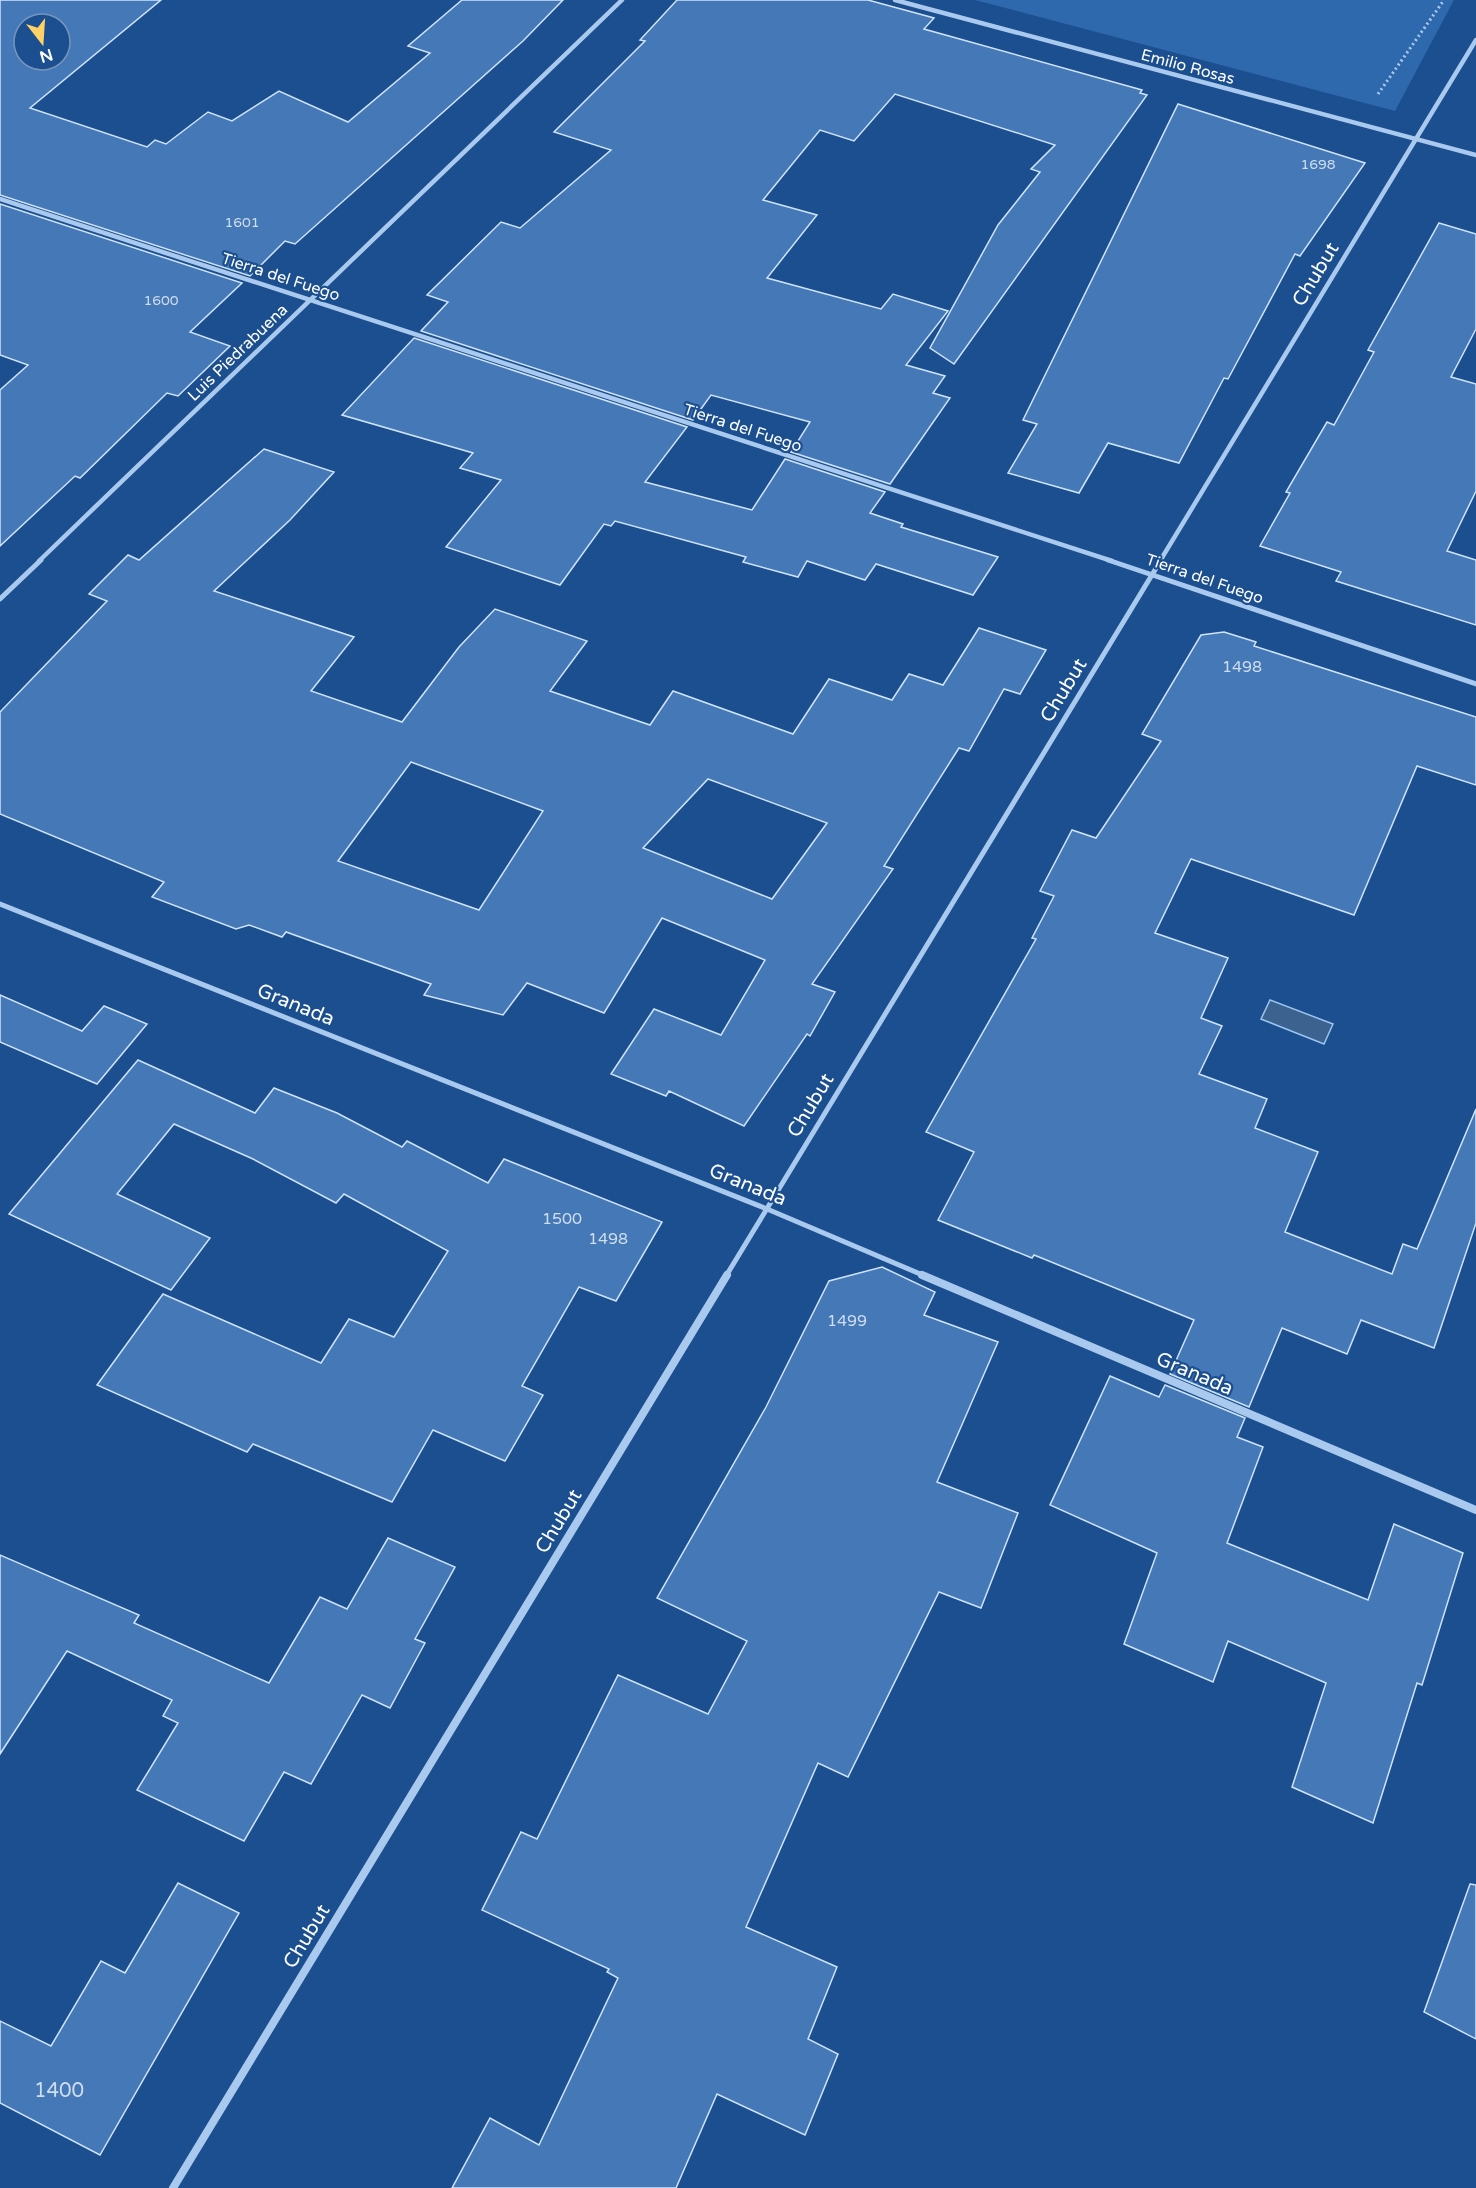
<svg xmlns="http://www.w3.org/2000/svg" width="1476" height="2188" font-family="'Varela Round',sans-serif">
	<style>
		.green { fill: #2e69ad }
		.water { fill: #3c6290; stroke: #9cc4f0; stroke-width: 1.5 }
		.building { fill: #4478b7; stroke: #cfe3fa; stroke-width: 1.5; fill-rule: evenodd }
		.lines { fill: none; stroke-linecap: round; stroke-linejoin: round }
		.path { stroke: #a9c9ee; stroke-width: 3; stroke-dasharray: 2 3; stroke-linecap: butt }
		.street-far2 { stroke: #a9c9ee; stroke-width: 4.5 }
		.street-far1 { stroke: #a9c9ee; stroke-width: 5 }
		.street { stroke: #a9c9ee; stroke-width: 8 }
		.labels { text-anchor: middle; stroke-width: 4.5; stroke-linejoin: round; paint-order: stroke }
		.far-number-label { font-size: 14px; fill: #d0dded }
		.far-street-label { font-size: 16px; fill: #fff; stroke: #1b4f8f }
		.number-label { font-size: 16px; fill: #d0dded }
		.street-label { font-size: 20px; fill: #fff; stroke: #1b4f8f }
		.near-number-label { font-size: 20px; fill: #d0dded }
	</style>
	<rect width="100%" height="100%" fill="#1b4f8f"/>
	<!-- green -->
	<polygon class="green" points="975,0 1454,0 1395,111"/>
	<!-- water -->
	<polygon class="water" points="1270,1000 1333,1024 1324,1044 1261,1019"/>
	<!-- building -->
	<g class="building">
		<path d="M 0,0 L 161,0 L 30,108 L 147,147 L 155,140 L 166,144 L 208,112 L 232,121 L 279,91 L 348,122 L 430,53 L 408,46 L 462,0 L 563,0 L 523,41 L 295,244 L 285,241 L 250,276 L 0,195 ZM 24,24 L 60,24 L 60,60 L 24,60 Z"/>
		<polygon points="677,0 868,0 934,18 924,29 1142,90 1140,93 1147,95 954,364 930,348 998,225 1040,172 1031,169 1055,145 895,94 854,141 820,130 763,200 817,215 767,278 881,309 893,294 948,311 906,365 945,376 933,393 950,398 890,484 791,452 810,422 711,395 693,420 421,331 448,302 427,295 501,222 520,228 611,150 554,132 645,41 640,40"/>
		<polygon points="1178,104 1365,163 1300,256 1295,254 1228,379 1224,378 1179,463 1108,443 1079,493 1008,473 1037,424 1023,420"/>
		<polygon points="0,204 242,283 190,332 230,346 178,396 167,393 80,478 75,476 0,546 0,390 28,365 0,355"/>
		<polygon points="1439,223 1476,234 1476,329 1451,377 1476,384 1476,491 1447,551 1476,560 1476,625 1336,581 1341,572 1260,546 1290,493 1286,492 1327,422 1334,425 1374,352 1368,350"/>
		<polygon points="414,338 687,427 645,482 752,510 785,459 885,492 870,513 903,524 901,527 998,557 973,595 876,564 865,580 807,561 798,577 743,562 746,557 615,521 611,526 604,524 560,585 446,547 501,480 460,468 473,453 342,415"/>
		<path d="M 264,449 L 334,472 L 290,520 L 214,591 L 354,637 L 311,691 L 402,722 L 459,647 L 495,609 L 587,641 L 550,691 L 650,725 L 673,691 L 793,734 L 829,679 L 892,700 L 909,674 L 943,685 L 979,628 L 1046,650 L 1020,694 L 1004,689 L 969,751 L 959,748 L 884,866 L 893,869 L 812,984 L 835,992 L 810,1036 L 807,1034 L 744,1126 L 669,1091 L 666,1096 L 611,1074 L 654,1009 L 721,1035 L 765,960 L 662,918 L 604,1013 L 527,983 L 503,1015 L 424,995 L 431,984 L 286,932 L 282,937 L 249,925 L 236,929 L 152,897 L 164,882 L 0,814 L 0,712 L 107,601 L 89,594 L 128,555 L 139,560 ZM 411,762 L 543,811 L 479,910 L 338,861 ZM 708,779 L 827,823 L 772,899 L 643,848 Z"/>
		<polygon points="1224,632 1256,642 1254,646 1476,717 1476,785 1417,766 1354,915 1191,859 1155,933 1228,958 1201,1018 1222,1026 1199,1074 1267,1099 1255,1128 1318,1152 1285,1232 1392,1274 1403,1244 1417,1249 1476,1109 1476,1223 1434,1348 1361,1320 1347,1354 1282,1328 1249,1407 1170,1374 1194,1320 1034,1255 1032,1258 938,1220 974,1152 926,1132 1036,939 1032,938 1054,896 1040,891 1072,830 1096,838 1161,741 1142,734 1201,635"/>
		<polygon points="0,995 82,1031 104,1006 147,1024 97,1084 0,1042"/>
		<polygon points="138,1060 255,1113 274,1088 337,1113 402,1147 407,1141 488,1183 504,1159 662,1222 616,1301 579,1287 522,1386 543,1395 505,1461 433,1430 392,1502 253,1444 247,1452 97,1385 163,1294 321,1363 349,1319 394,1337 448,1251 344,1194 336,1203 253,1159 174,1124 117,1194 210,1238 171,1290 9,1214"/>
		<polygon points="882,1267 935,1292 924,1315 998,1342 937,1482 1018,1513 981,1608 939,1592 848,1777 818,1763 746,1927 837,1967 808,2039 838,2054 805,2135 717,2094 676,2188 452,2188 490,2118 539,2145 618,1978 607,1972 609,1969 482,1910 521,1832 537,1839 618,1675 708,1714 747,1641 657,1598 766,1407 829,1281"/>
		<polygon points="1110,1376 1159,1397 1165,1385 1245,1418 1237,1437 1263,1447 1227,1543 1368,1600 1394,1524 1463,1553 1422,1685 1417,1683 1373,1823 1292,1787 1326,1683 1228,1641 1213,1682 1124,1644 1157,1553 1050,1505"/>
		<polygon points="388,1538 455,1567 415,1639 425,1643 390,1708 362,1695 311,1784 284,1772 244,1841 137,1790 178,1723 163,1716 172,1700 67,1651 0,1754 0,1555 139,1615 134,1623 269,1683 320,1597 347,1609"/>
		<polygon points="178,1883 239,1913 100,2155 0,2103 0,2021 51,2046 101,1961 125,1973"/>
		<polygon points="1470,1884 1476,1885 1476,2039 1424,2012"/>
	</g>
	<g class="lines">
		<!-- path -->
		<polyline class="path" points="1378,94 1444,0"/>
		<!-- street-far2 -->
		<g class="street-far2">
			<polyline points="895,0 1476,155"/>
			<polyline points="0,199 1112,561"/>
			<polyline points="39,561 622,0"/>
			<polyline points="1160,561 1476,40"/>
		</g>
		<!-- street-far1 -->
		<g class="street-far1">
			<polyline points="1108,560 1476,684"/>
			<polyline points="0,599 41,560"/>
			<polyline points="0,904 767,1209 925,1276"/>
			<polyline points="726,1276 1161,560"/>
		</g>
		<!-- street -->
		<g class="street">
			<polyline points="922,1275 1476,1510"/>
			<polyline points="173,2188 727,1275"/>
		</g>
	</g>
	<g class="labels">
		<!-- far-number labels -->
		<g class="far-number-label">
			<text x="1318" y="169">1698</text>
			<text x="242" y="227">1601</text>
			<text x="161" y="305">1600</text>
		</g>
		<!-- far-street labels -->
		<g class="far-street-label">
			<text transform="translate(1188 66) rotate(15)" y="6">Emilio Rosas</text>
			<text transform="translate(281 276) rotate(18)" y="6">Tierra del Fuego</text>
			<text transform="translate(237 352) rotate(-44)" y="6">Luis Piedrabuena</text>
			<text transform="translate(743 427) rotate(18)" y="6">Tierra del Fuego</text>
			<text transform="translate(1205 578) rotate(19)" y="6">Tierra del Fuego</text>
		</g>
		<!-- number labels -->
		<g class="number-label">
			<text x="1242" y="672">1498</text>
			<text x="562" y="1224">1500</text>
			<text x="608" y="1244">1498</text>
			<text x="847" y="1326">1499</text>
		</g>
		<!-- street labels -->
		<g class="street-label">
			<text transform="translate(1315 274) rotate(-59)" y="7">Chubut</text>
			<text transform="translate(1063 690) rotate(-59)" y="7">Chubut</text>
			<text transform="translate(296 1004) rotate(22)" y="7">Granada</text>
			<text transform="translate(810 1105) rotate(-59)" y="7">Chubut</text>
			<text transform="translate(748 1184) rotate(22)" y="7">Granada</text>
			<text transform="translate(1195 1373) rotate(23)" y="7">Granada</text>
			<text transform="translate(558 1521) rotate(-59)" y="7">Chubut</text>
			<text transform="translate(306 1936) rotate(-59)" y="7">Chubut</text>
		</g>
		<!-- near-number labels -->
		<g class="near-number-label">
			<text x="59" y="2097">1400</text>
		</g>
	</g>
	<!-- north arrow -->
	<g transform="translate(42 42) rotate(163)"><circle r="28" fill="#1b4f8f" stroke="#7695bc" stroke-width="1.5"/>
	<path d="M0-4.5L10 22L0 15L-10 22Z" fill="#ffd166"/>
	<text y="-9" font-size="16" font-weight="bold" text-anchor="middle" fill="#ffffff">N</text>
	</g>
</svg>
